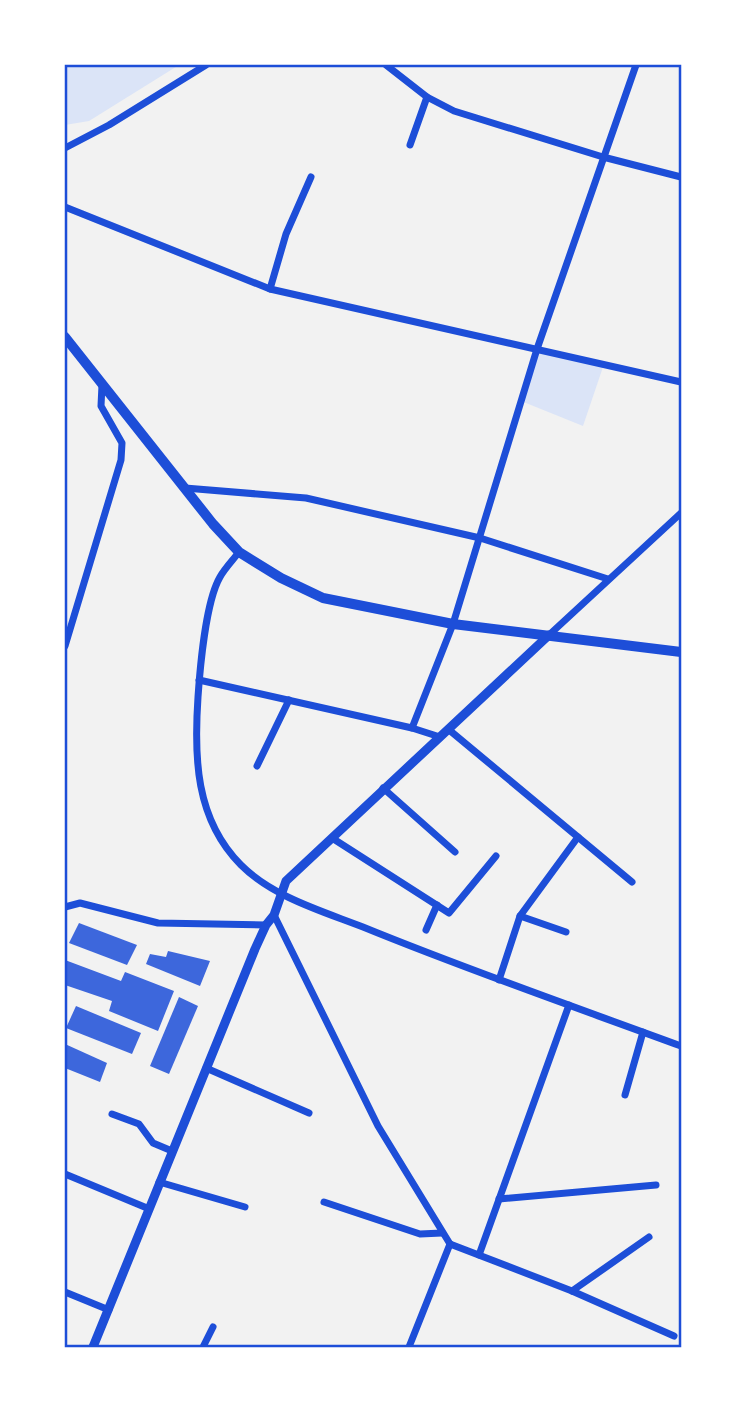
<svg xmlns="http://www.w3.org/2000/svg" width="746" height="1412" font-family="Quicksand,sans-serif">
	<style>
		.green { fill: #dbe4f7 }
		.building { fill: #3d67dc }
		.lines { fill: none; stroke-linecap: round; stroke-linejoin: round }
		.minor { stroke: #1d4ed8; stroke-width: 7 }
		.tertiary { stroke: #1d4ed8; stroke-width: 9 }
		.primary { stroke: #1d4ed8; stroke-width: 10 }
		.neatline { fill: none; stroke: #1d4ed8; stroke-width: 2.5 }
	</style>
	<rect width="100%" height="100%" fill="#f2f2f2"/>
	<!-- green -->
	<g class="green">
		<polygon points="65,65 179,65 89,121 65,125"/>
		<polygon points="537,349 604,364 583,426 521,401"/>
	</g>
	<!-- building -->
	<g class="building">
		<polygon points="79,923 137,945 127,965 69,943"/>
		<polygon points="168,951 210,961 200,986 146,964 150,954 166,957"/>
		<polygon points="65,960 121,981 125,972 174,991 158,1031 109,1011 112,1001 65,985"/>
		<polygon points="179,997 198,1006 169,1074 150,1066"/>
		<polygon points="76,1006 141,1033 132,1054 66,1028"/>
		<polygon points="65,1044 107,1063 100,1082 65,1068"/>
	</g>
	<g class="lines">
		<!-- minor -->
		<g class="minor">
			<polyline points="386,65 427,97 454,111 603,157 681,177"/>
			<polyline points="410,145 427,97"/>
			<polyline points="65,148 109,125 206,65"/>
			<polyline points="65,207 270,289 681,382"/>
			<polyline points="270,289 286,234 311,177"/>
			<polyline points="185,488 306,498 480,538 608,579"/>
			<path d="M 239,552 C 233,560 225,568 220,577 C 206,601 200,668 198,697 C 194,756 195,819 241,865 C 273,897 322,911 363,927 C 468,970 575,1007 681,1046"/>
			<polyline points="549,635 681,513"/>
			<polyline points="65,646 121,460 122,443 101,406 102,385"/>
			<polyline points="199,680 412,728 440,737"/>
			<polyline points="412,728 453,624 537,349 636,65"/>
			<polyline points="448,729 632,882"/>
			<polyline points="257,766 289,700"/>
			<polyline points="383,788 455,852"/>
			<polyline points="332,838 449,913 496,856"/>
			<polyline points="65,907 80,903 158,923 266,925"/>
			<polyline points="274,915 378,1126 450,1244"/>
			<polyline points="520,916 566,932"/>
			<polyline points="426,930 437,905"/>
			<polyline points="499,980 520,916 578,837"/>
			<polyline points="206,1068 309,1113"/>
			<polyline points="625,1095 643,1032"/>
			<polyline points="112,1114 139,1124 153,1143 172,1151"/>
			<polyline points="65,1174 147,1208"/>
			<polyline points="159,1182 245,1207"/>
			<polyline points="499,1199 656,1185"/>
			<polyline points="324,1202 420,1234 442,1233"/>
			<polyline points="450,1244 572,1291 674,1336"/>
			<polyline points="479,1255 569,1005"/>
			<polyline points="572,1291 649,1237"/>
			<polyline points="65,1292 109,1310"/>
			<polyline points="203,1347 213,1327"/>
			<polyline points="409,1347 450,1244"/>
		</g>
		<!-- tertiary -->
		<polyline class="tertiary" points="93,1347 255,949 266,925 274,915 286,881 549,635"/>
		<!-- primary -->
		<polyline class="primary" points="65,337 213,524 239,552 281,578 323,598 453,624 681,652"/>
	</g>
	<!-- border -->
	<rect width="746" height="1412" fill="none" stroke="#ffffff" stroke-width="133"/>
	<rect x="66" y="66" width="614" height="1280" class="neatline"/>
</svg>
